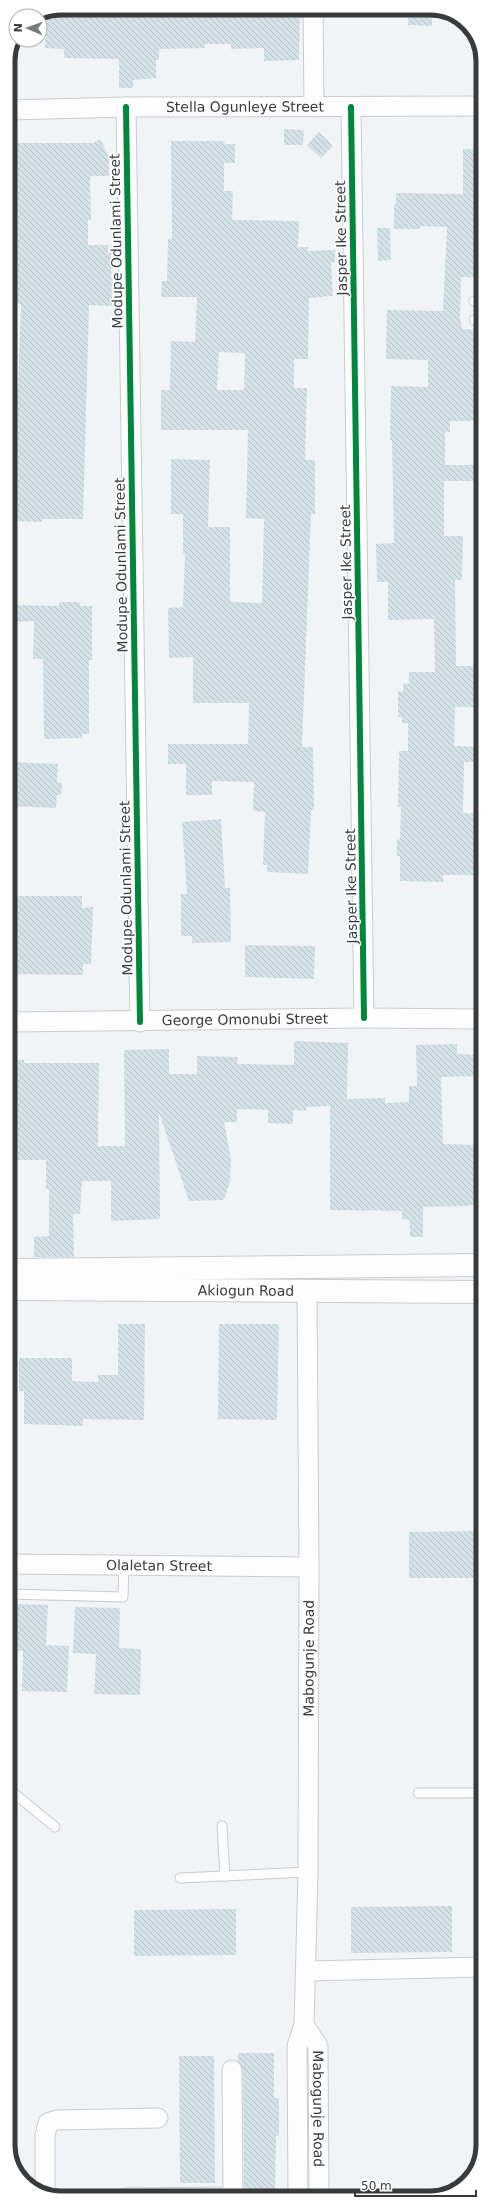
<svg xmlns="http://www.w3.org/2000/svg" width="491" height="2206" font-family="'DejaVu Sans',sans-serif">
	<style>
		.building { fill: url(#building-back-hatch); fill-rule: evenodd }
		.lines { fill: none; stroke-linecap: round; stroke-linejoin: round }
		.service-casing { stroke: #c9cbce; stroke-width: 11 }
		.minor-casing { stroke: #c9cbce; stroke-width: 21 }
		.tertiary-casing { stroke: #c9cbce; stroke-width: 24 }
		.service { stroke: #fdfdfe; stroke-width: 9 }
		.minor { stroke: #fdfdfe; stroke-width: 19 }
		.tertiary { stroke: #fdfdfe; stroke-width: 22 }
		.cycleway-casing { stroke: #fff; stroke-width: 8 }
		.cycleway { stroke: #00873e; stroke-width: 6 }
		.labels { text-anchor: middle; stroke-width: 3; stroke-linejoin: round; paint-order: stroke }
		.street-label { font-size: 14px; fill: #383b3c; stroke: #fff }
		.rim { fill: none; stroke: #383b3c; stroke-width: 5 }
	</style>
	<defs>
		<pattern id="building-back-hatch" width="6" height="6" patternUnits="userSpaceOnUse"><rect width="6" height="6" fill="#d4e1e7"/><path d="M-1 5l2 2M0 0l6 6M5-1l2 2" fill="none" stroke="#b7c2c7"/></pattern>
	</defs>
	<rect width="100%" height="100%" fill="#f1f4f7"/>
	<!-- building -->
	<g class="building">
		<polygon points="61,8 300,8 299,60 264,61 264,48 231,49 231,44 205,44 205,48 159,49 159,60 156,60 156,78 133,80 133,88 119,88 119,59 64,58 64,49 45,48 47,14"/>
		<polygon points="409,8 432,8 432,26 408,25"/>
		<polygon points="284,129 304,130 303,145 284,145"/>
		<polygon points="319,132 333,146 321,158 307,145"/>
		<polygon points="100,139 109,157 109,176 91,176 90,177 91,220 88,220 88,245 108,245 108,253 111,253 112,306 89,305 83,519 42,519 42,522 8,521 8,389 18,389 21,304 8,303 8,143 93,143"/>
		<path d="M 171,141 L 224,141 L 225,144 L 235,144 L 235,163 L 224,163 L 224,191 L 233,191 L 232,220 L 299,221 L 298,247 L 308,247 L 308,251 L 335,250 L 335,262 L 331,263 L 333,296 L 309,298 L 308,359 L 294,359 L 294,388 L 307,388 L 305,460 L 315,460 L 315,514 L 311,514 L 302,747 L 313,747 L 314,810 L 311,810 L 308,874 L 267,872 L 267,865 L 263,865 L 265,812 L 253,811 L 254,782 L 212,781 L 212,795 L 186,795 L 186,764 L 168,764 L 168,744 L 248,744 L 249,703 L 193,703 L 193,657 L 169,658 L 168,608 L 183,607 L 185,554 L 183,554 L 183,514 L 171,514 L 171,459 L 210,460 L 208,527 L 230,527 L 230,602 L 262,603 L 264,519 L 246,518 L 248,430 L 161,430 L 161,390 L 170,390 L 171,341 L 195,342 L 197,297 L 161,297 L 162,281 L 167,281 L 168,239 L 172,239 ZM 219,352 L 245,353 L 244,390 L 217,390 Z"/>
		<polygon points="463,149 482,149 482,278 461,277 460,318 462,329 482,330 482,421 450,421 450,432 445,432 445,465 482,465 482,481 444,481 444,536 463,536 462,580 455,580 456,666 482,666 482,707 455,707 454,746 482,747 482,762 464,762 463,813 482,814 482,875 443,875 443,882 400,881 400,856 397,856 397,840 400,839 401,807 398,807 399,751 408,751 408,723 402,723 402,717 398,717 398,691 403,692 403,683 409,684 409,672 435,672 434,619 388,620 388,582 377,582 376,544 394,543 392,440 390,440 391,386 428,387 428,360 386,359 387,310 443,311 447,227 420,226 420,229 394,229 394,204 396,204 396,193 463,194"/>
		<polygon points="377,228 390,228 391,260 378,261"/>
		<polygon points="59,602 80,602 80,606 92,606 92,660 89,660 89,734 82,734 82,738 44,739 43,659 33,659 34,621 9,622 9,605 59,606"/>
		<polygon points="8,762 58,764 57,782 62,783 61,795 57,795 56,808 8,806"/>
		<polygon points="221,819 225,888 230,888 231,942 192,943 192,936 181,936 181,894 187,894 182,822"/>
		<polygon points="8,896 82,896 82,908 93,907 91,964 83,964 83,975 8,974"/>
		<polygon points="245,945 315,946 314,979 245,977"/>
		<polygon points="294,1041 348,1043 347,1099 385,1098 385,1103 409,1102 409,1086 417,1086 416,1045 457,1044 457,1054 482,1055 482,1076 441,1077 443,1144 483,1145 483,1204 465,1206 423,1207 423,1237 410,1237 410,1220 402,1219 402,1211 330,1210 330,1106 306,1107 306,1111 293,1110 293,1124 268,1123 268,1110 237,1109 237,1122 224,1122 231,1159 230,1181 224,1200 189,1201 159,1113 160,1219 111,1221 111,1181 82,1181 80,1214 73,1214 74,1257 34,1257 34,1237 49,1236 49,1189 46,1189 46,1160 9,1160 8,1059 24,1060 24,1063 99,1063 98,1146 125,1146 124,1050 169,1049 169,1074 197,1074 197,1056 238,1057 237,1064 294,1065"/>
		<polygon points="118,1324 145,1324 144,1420 83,1419 83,1426 24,1424 24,1391 19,1391 19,1358 72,1358 72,1381 98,1382 98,1375 118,1375"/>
		<polygon points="219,1324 279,1324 277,1420 218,1419"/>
		<polygon points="483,1531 483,1578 409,1578 409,1532"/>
		<polygon points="9,1604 48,1605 46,1645 69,1646 67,1692 22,1691 23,1651 9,1650"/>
		<polygon points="75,1607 120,1608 119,1648 141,1649 140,1695 94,1694 96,1654 73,1653"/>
		<polygon points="452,1906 452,1952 351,1953 351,1907"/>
		<polygon points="236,1909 236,1955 134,1956 134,1910"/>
		<polygon points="238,2053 274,2053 274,2098 279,2098 279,2136 276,2136 275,2197 244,2197 243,2070 238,2061"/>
		<polygon points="179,2056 214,2056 215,2183 180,2183"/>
	</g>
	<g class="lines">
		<defs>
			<g id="service">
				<polyline points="474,301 482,301"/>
				<polyline points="474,320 482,320"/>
				<polyline points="9,1594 123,1597 124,1565"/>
				<polyline points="9,1789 55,1827"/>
				<polyline points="418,1793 483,1793"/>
				<polyline points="222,1826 225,1876"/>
				<polyline points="180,1878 308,1872"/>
			</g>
			<g id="minor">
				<polyline points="313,8 314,107"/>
				<polyline points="126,107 140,1022"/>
				<polyline points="351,107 364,1018"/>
				<path id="s1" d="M 8,110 L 126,107 L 482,106"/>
				<path id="s2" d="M 8,1022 L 364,1018 L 482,1019"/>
				<path id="s3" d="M 9,1564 L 309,1567"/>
				<polyline points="307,1971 483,1967"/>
				<path id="s4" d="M 304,2025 L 318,2046 L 319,2197"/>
				<polyline points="232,2070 233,2197"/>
				<polyline points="45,2193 45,2136 48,2123 57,2120 158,2118"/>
				<path id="s5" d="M 298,2197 L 297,2046 L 304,2025 L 308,1872 L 309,1567 L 307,1291"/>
				<polyline points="125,2198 233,2197"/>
			</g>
			<g id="tertiary">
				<polyline points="9,1270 483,1265"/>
				<path id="s6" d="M 9,1289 L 483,1292"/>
			</g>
		</defs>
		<!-- service casing -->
		<use href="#service" class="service-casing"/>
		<!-- minor casing -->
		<use href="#minor" class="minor-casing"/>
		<!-- tertiary casing -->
		<use href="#tertiary" class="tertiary-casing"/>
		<!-- service -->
		<use href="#service" class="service"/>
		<!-- minor -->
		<use href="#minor" class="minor"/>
		<!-- tertiary -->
		<use href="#tertiary" class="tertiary"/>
		<defs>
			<g id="cycleway">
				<polyline points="126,107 140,1022"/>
				<polyline points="351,107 364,1018"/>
			</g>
		</defs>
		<!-- cycleway casing -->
		<use href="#cycleway" class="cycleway-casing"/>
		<!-- cycleway -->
		<use href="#cycleway" class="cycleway"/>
	</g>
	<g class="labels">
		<!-- street labels -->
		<g class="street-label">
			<text dy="5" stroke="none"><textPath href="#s1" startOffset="237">Stella Ogunleye Street</textPath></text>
			<text transform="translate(341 238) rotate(-91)" y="5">Jasper Ike Street</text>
			<text transform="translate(116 241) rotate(-91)" y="5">Modupe Odunlami Street</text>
			<text transform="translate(346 562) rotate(-91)" y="5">Jasper Ike Street</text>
			<text transform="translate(121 565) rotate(-91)" y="5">Modupe Odunlami Street</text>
			<text transform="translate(351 886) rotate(-91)" y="5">Jasper Ike Street</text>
			<text transform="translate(126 888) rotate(-91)" y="5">Modupe Odunlami Street</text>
			<text dy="5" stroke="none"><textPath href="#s2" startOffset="237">George Omonubi Street</textPath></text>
			<text dy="5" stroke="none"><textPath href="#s6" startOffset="237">Akiogun Road</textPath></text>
			<text dy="5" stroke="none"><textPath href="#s3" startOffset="150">Olaletan Street</textPath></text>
			<text dy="5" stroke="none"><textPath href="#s5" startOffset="540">Mabogunje Road</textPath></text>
			<text dy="5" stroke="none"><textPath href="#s4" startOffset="88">Mabogunje Road</textPath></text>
		</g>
	</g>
	<!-- crop -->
	<path d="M0 0H491V2206H0ZM61 15H430A46 46 0 0 1 476 61V2145A46 46 0 0 1 430 2191H61A46 46 0 0 1 15 2145V61A46 46 0 0 1 61 15Z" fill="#fff" fill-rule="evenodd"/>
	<path class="rim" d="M61 15H430A46 46 0 0 1 476 61V2145A46 46 0 0 1 430 2191H61A46 46 0 0 1 15 2145V61A46 46 0 0 1 61 15Z"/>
	<!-- north arrow -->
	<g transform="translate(28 28) rotate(272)"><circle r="19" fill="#ffffff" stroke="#afb1b1"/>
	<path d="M0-3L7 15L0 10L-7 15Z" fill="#797c7d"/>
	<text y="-6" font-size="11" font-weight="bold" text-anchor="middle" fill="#383b3c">N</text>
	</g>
	<!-- scale -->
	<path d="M355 2190v6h121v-6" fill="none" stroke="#383b3c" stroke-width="2"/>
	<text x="361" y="2190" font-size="12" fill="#383b3c" stroke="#ffffff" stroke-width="3" paint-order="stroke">50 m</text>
</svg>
